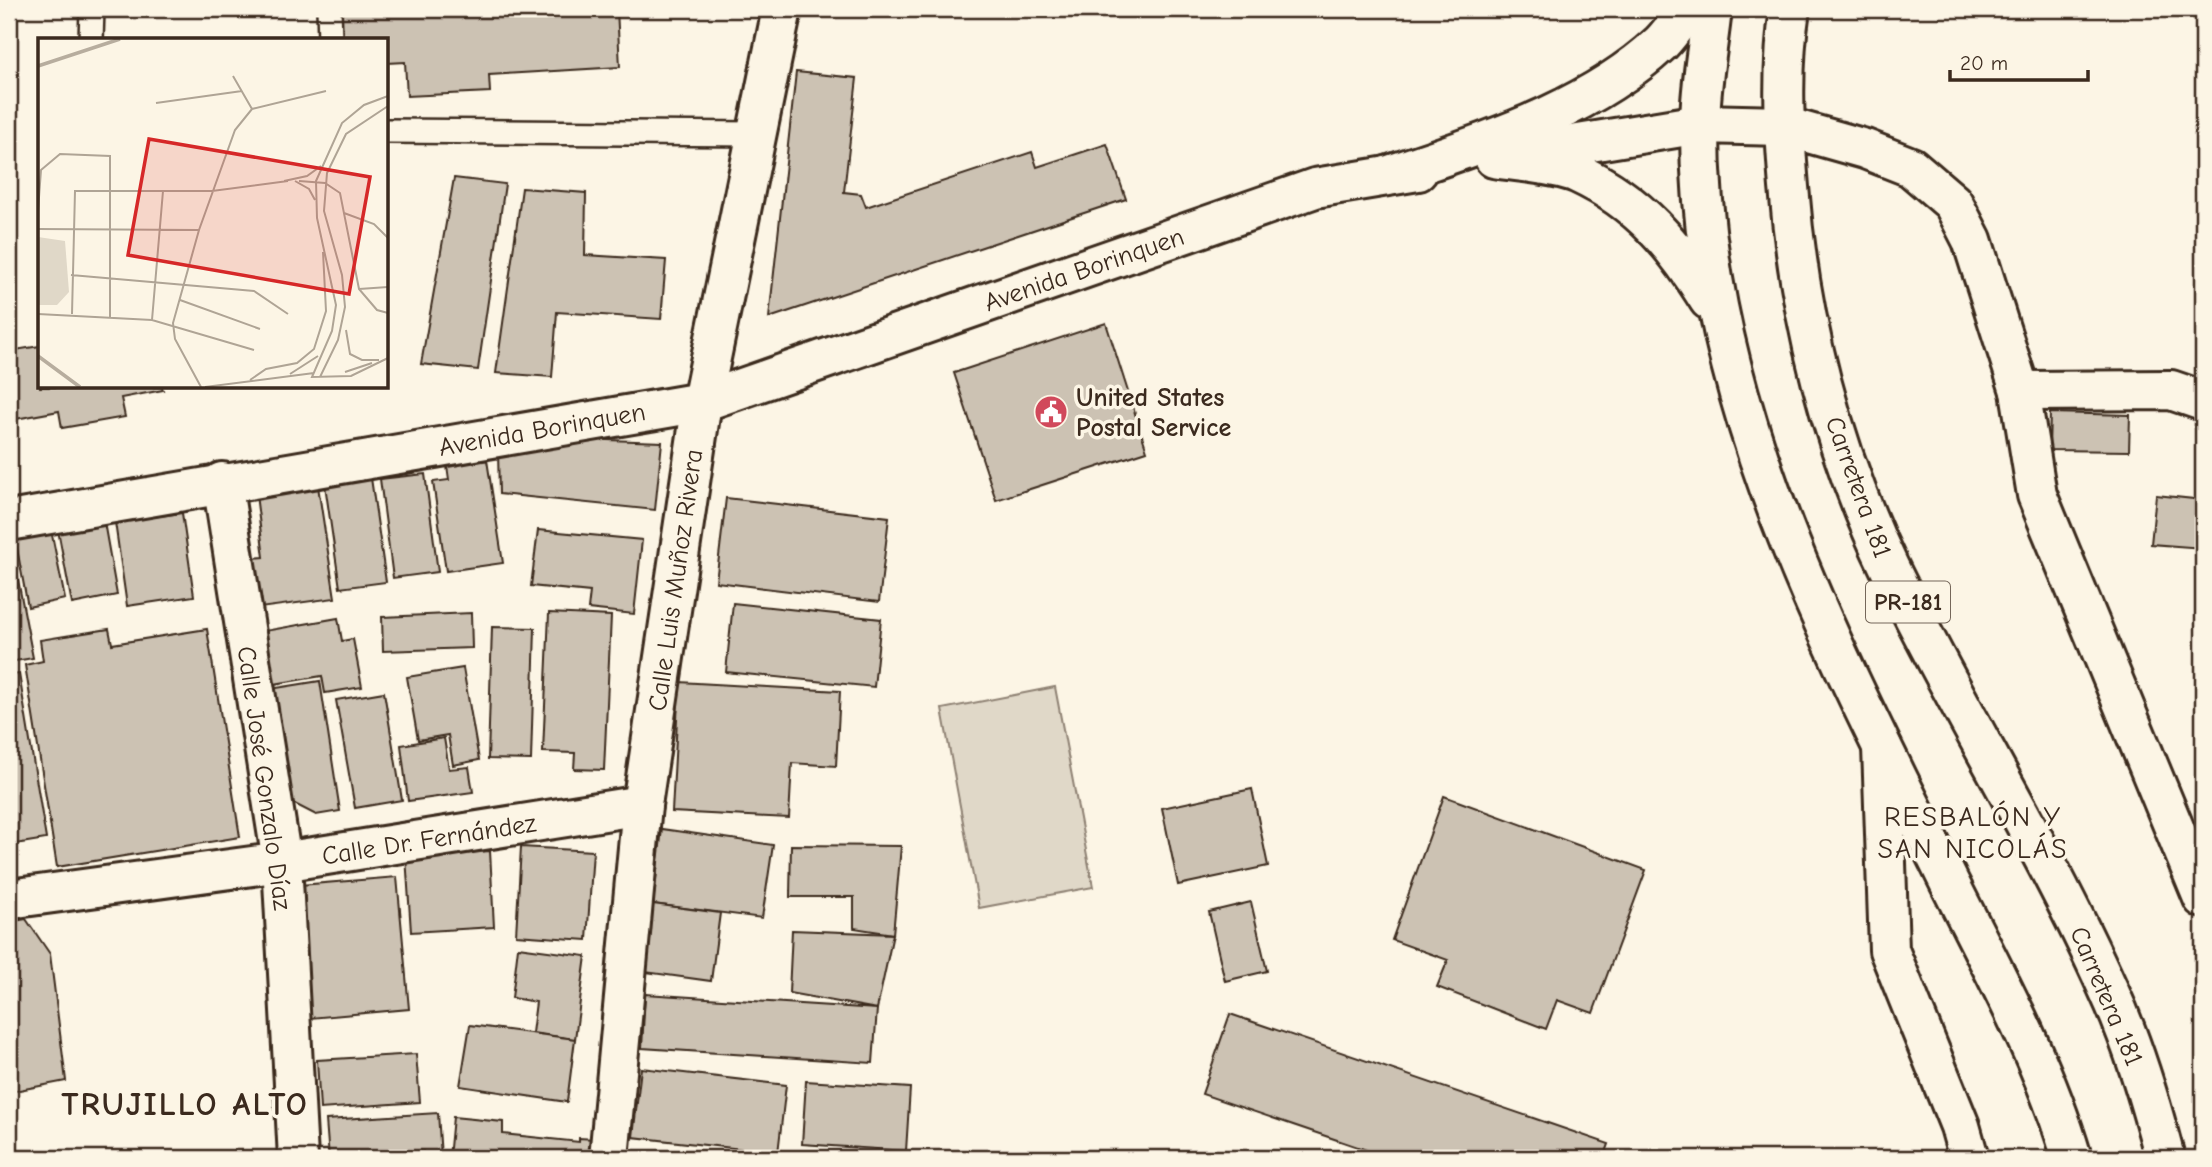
<svg xmlns="http://www.w3.org/2000/svg" width="2212" height="1167" font-family="'Comic Neue',sans-serif">
	<style>
		.green { fill: #e0d8c8; stroke: #8e8173; stroke-width: 2 }
		.building { fill: #ccc2b3; stroke: #3b2a1e; stroke-width: 2 }
		.lines { fill: none; stroke-linecap: round; stroke-linejoin: round }
		.service-casing { stroke: #3b2a1e; stroke-width: 28 }
		.minor-casing { stroke: #3b2a1e; stroke-width: 44 }
		.primary-casing { stroke: #3b2a1e; stroke-width: 44 }
		.service { stroke: #fcf5e5; stroke-width: 23 }
		.minor { stroke: #fcf5e5; stroke-width: 38 }
		.primary { stroke: #fcf5e5; stroke-width: 38 }
		.labels { text-anchor: middle; stroke-width: 7; stroke-linejoin: round; paint-order: stroke }
		.shield { fill: #fcf5e5; stroke: #75675a; stroke-width: 2 }
		.shield-label { font-size: 24px; font-weight: bold; fill: #3b2a1e }
		.street-label { font-size: 26px; fill: #3b2a1e; stroke: #fcf5e5 }
		.poi-label { font-size: 26px; font-weight: bold; fill: #3b2a1e; stroke: #fcf5e5; text-anchor: start }
		.neighbourhood-label { font-size: 28px; letter-spacing: 2px; fill: #3b2a1e; stroke: #fcf5e5 }
		.district-label { font-size: 33px; font-weight: bold; letter-spacing: 2px; fill: #3b2a1e; stroke: #fcf5e5 }
		.inset-river { fill: none; stroke: #b7ad9e; stroke-width: 3.5 }
		.inset-road { fill: none; stroke: #afa495; stroke-width: 2 }
		.view { fill: #d62828; fill-opacity: 0.15; stroke: #d62828; stroke-width: 3.5 }
		.inset-edge { fill: none; stroke: #3b2a1e; stroke-width: 3.5 }
	</style>
	<rect width="100%" height="100%" fill="#fcf5e5"/>
	<filter id="ink" filterUnits="userSpaceOnUse"><feTurbulence type="fractalNoise" baseFrequency=".0143" numOctaves="2"/><feDisplacementMap in="SourceGraphic" scale="14" xChannelSelector="R" yChannelSelector="G"/><feConvolveMatrix kernelMatrix="1 2 1 2 8 2 1 2 1" color-interpolation-filters="sRGB"/></filter>
	<g filter="url(#ink)">
		<!-- green -->
		<polygon class="green" points="1055,687 1093,887 979,908 942,709"/>
		<!-- building -->
		<g class="building">
			<polygon points="341,9 617,9 620,67 489,75 490,92 407,96 405,62 387,63 387,40 343,40"/>
			<polygon points="796,72 857,78 844,192 861,194 866,207 1032,152 1037,167 1107,144 1126,199 769,318"/>
			<polygon points="454,178 505,184 478,370 421,364"/>
			<polygon points="522,188 586,193 585,255 666,260 661,319 557,312 552,377 496,373"/>
			<polygon points="1106,323 1147,451 996,500 954,373"/>
			<polygon points="40,346 40,387 162,387 163,390 121,398 125,417 62,428 59,411 10,420 9,351"/>
			<polygon points="2050,413 2130,415 2129,451 2049,450"/>
			<polygon points="552,438 662,442 655,510 499,494 498,451"/>
			<polygon points="487,460 503,563 446,571 433,482 449,480 447,466"/>
			<polygon points="370,471 386,582 340,588 324,478"/>
			<polygon points="425,474 438,572 393,578 380,479"/>
			<polygon points="318,486 335,598 260,608 253,558 264,557 256,495"/>
			<polygon points="2156,495 2203,500 2203,548 2151,544"/>
			<polygon points="726,498 889,517 879,602 716,582"/>
			<polygon points="182,513 194,596 127,606 115,522"/>
			<polygon points="104,522 117,595 72,604 58,530"/>
			<polygon points="51,530 65,599 28,607 15,538"/>
			<polygon points="538,530 642,540 634,614 588,609 590,592 531,586"/>
			<polygon points="10,538 33,658 9,662 9,539"/>
			<polygon points="733,603 881,619 874,687 726,672"/>
			<polygon points="471,613 472,648 383,651 382,617"/>
			<polygon points="549,613 611,616 604,770 574,769 575,753 543,752"/>
			<polygon points="338,618 342,641 353,639 362,687 325,693 322,676 268,685 259,632"/>
			<polygon points="492,627 535,628 531,760 488,759"/>
			<polygon points="109,629 112,644 207,629 240,837 57,867 25,665 43,661 40,640"/>
			<polygon points="463,668 479,760 453,765 448,735 418,740 407,677"/>
			<polygon points="19,674 46,839 9,845 9,675"/>
			<polygon points="320,681 340,811 316,815 285,799 264,690"/>
			<polygon points="679,682 840,691 836,766 792,763 789,818 672,812"/>
			<polygon points="384,692 402,800 355,808 336,700"/>
			<polygon points="444,738 449,769 469,767 473,792 408,801 401,745"/>
			<polygon points="1252,789 1268,866 1178,885 1162,808"/>
			<polygon points="1444,796 1646,870 1593,1013 1557,1000 1546,1029 1437,987 1448,960 1392,940"/>
			<polygon points="662,829 773,845 762,918 653,904"/>
			<polygon points="791,845 901,846 893,934 854,928 854,897 790,897"/>
			<polygon points="521,847 593,851 587,940 516,935"/>
			<polygon points="490,851 494,927 411,932 406,856"/>
			<polygon points="397,877 409,1009 299,1019 288,886"/>
			<polygon points="1251,902 1267,971 1225,981 1209,912"/>
			<polygon points="653,904 720,913 711,981 645,972"/>
			<polygon points="26,919 50,954 66,1081 9,1092 9,922"/>
			<polygon points="792,930 893,934 877,1009 789,993"/>
			<polygon points="518,947 586,956 575,1039 532,1033 536,1002 512,998"/>
			<polygon points="645,994 877,1009 873,1063 642,1048"/>
			<polygon points="1230,1014 1609,1144 1604,1158 1390,1158 1202,1094"/>
			<polygon points="470,1025 575,1039 567,1102 460,1086"/>
			<polygon points="416,1054 420,1102 320,1109 317,1060"/>
			<polygon points="641,1068 786,1085 778,1153 633,1137"/>
			<polygon points="806,1081 910,1088 906,1151 802,1144"/>
			<polygon points="438,1113 441,1157 423,1158 423,1151 329,1158 326,1120"/>
			<polygon points="453,1117 503,1122 503,1134 579,1142 579,1138 595,1139 594,1158 449,1158"/>
		</g>
		<g class="lines">
			<defs>
				<g id="service">
					<polyline points="329,9 330,40"/>
					<polyline points="91,40 92,9"/>
					<polyline points="387,131 756,134"/>
				</g>
				<g id="minor">
					<polyline points="1505,156 1700,124 1784,126 1865,149 1911,167 1953,203 1972,240 2020,391 2037,495 2203,898"/>
					<polyline points="2020,391 2171,390 2203,401"/>
					<polyline points="222,482 282,862 298,1158"/>
					<polyline points="9,521 702,402 1315,188 1418,171"/>
					<polyline points="1882,747 1889,950 1960,1126 1969,1158"/>
					<polyline points="9,899 282,862 642,805"/>
					<polyline points="609,1158 642,805 702,402 782,9"/>
				</g>
				<g id="primary">
					<path d="M 1712,9 C 1708,47 1700,87 1700,125 C 1698,393 1828,638 1944,872 C 1991,967 2042,1056 2072,1158"/>
					<path d="M 1790,9 C 1781,67 1784,128 1789,187 C 1799,317 1832,449 1889,567 C 1958,710 2043,844 2108,989 C 2133,1043 2150,1101 2165,1158"/>
					<path d="M 1494,158 C 1518,162 1558,164 1579,174 C 1639,202 1675,245 1709,300"/>
					<path d="M 1387,176 C 1481,143 1586,113 1661,43 C 1671,33 1679,20 1687,9"/>
				</g>
			</defs>
			<!-- service casing -->
			<use href="#service" class="service-casing"/>
			<!-- minor casing -->
			<use href="#minor" class="minor-casing"/>
			<!-- primary casing -->
			<use href="#primary" class="primary-casing"/>
			<!-- service -->
			<use href="#service" class="service"/>
			<!-- minor -->
			<use href="#minor" class="minor"/>
			<!-- primary -->
			<use href="#primary" class="primary"/>
		</g>
	</g>
	<!-- icons -->
	<defs>
		<symbol id="civic-disc" viewBox="-11 -11 22 22"><circle r="9.5" fill="#d1495b" stroke="#fcf5e5"/><path d="M-.6-6.5H3V-4.5H.6V-3L4-1V1h2V6H-6V1h2V-1L-.6-3ZM-1.2 2.5V6h2.4V2.5Z" fill="#fff"/></symbol>
	</defs>
	<g fill-rule="evenodd">
		<use href="#civic-disc" x="1032" y="393" width="38" height="38"/>
	</g>
	<g class="labels">
		<!-- shield labels -->
		<rect class="shield" x="1866" y="581.5" width="84" height="41" rx="5"/>
		<g class="shield-label">
			<text x="1908" y="610">PR-181</text>
		</g>
		<!-- street labels -->
		<g class="street-label">
			<text transform="translate(1084 269) rotate(-19)" y="9">Avenida Borinquen</text>
			<text transform="translate(542 429) rotate(-10)" y="9">Avenida Borinquen</text>
			<text transform="translate(1859 487) rotate(70)" y="9">Carretera 181</text>
			<text transform="translate(675 580) rotate(-82)" y="9">Calle Luis Muñoz Rivera</text>
			<text transform="translate(265 778) rotate(82)" y="9">Calle José Gonzalo Díaz</text>
			<text transform="translate(429 839) rotate(-9)" y="9">Calle Dr. Fernández</text>
			<text transform="translate(2107 996) rotate(67)" y="9">Carretera 181</text>
		</g>
		<!-- poi labels -->
		<g class="poi-label">
			<text x="1076" y="406">United States<tspan x="1076" dy="30">Postal Service</tspan></text>
		</g>
		<!-- neighbourhood labels -->
		<g class="neighbourhood-label">
			<text x="1973" y="826">RESBALÓN Y<tspan x="1973" dy="32">SAN NICOLÁS</tspan></text>
		</g>
		<!-- district labels -->
		<g class="district-label">
			<text x="185" y="1115">TRUJILLO ALTO</text>
		</g>
	</g>
	<!-- overview -->
	<g transform="translate(38 38)">
		<rect width="350" height="350" fill="#fcf5e5"/>
		<path d="M 0,199 L 27,203 L 31,254 L 19,267 L 0,267 Z" fill="#e0d8c8"/>
		<path class="inset-river" d="M 0,28 L 82,1M 0,318 L 42,349"/>
		<path class="inset-road" d="M 195,38 L 214,71M 350,58 L 326,67 L 304,85 L 278,143 L 279,180 L 298,267 L 294,293 L 274,339 L 313,338 L 350,320M 118,65 L 204,53M 246,143 L 269,138 L 283,128M 257,143 L 271,151 L 277,162M 261,143 L 287,145 L 302,155 L 321,251 L 339,272 L 350,275M 0,173 L 3,132 L 22,116 L 72,118 L 72,279M 306,175 L 336,186 L 350,200M 0,191 L 161,192M 33,237 L 216,253 L 250,276M 321,251 L 350,249M 142,262 L 222,291M 0,276 L 114,282 L 216,312M 34,276 L 37,153 L 174,153 L 250,143M 114,282 L 125,153M 308,292 L 312,316 L 324,322 L 341,322M 307,334 L 334,325M 252,336 L 280,318M 282,339 L 300,302 L 307,269 L 304,237 L 286,173 L 289,135 L 308,96 L 350,68M 212,342 L 228,331 L 259,325 L 276,311 L 288,273 L 285,214M 163,349 L 137,301 L 135,285 L 161,192 L 197,92 L 214,71 L 288,53M 167,349 L 276,335"/>
		<path class="view" d="M 111,101 L 332,139 L 311,256 L 90,217 Z"/>
		<rect width="350" height="350" class="inset-edge"/>
	</g>
	<!-- margin -->
	<rect width="2212" height="1167" fill="none" stroke="#fcf5e5" stroke-width="35"/>
	<rect x="18" y="18" width="2177" height="1132" fill="none" stroke="#3b2a1e" stroke-width="2.5" filter="url(#ink)"/>
	<!-- scale -->
	<path d="M1950 70v10h138v-10" fill="none" stroke="#3b2a1e" stroke-width="3.5"/>
	<text x="1960" y="70" font-size="21" fill="#3b2a1e" stroke="#fcf5e5" stroke-width="5" paint-order="stroke">20 m</text>
</svg>
